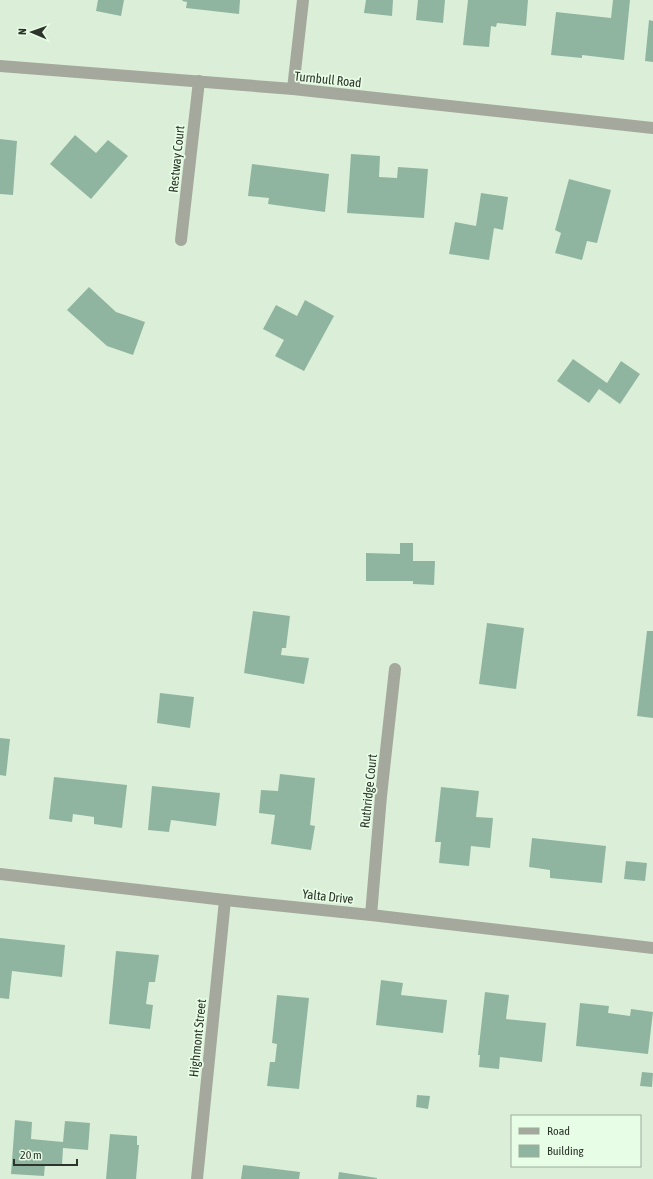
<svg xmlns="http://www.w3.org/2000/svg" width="653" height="1179" font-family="'Asap Condensed',sans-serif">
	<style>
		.building { fill: #8fb5a1 }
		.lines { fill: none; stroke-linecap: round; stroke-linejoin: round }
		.minor { stroke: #a5a99d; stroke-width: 12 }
		.labels { text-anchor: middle; stroke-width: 3.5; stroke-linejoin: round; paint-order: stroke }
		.street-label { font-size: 13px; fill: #2c342b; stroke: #e8fde5 }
	</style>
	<rect width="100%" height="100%" fill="#dbefd8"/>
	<!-- building -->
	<g class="building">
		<polygon points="98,0 124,0 121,16 96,11"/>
		<polygon points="183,0 240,0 239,14 186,8 187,2 182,1"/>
		<polygon points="366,0 393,0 392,16 364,13"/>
		<polygon points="418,0 445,0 443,23 416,20"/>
		<polygon points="468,0 528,0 526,26 497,23 496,27 491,26 489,47 463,45"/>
		<polygon points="613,0 630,0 624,60 582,55 582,58 551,55 556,12 611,18"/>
		<polygon points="649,20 653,21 653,62 645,61"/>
		<polygon points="75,135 96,153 108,140 128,156 91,199 50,164"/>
		<polygon points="0,139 17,141 13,195 0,194"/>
		<polygon points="351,154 380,156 379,177 397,178 398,167 428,169 424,218 347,213"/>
		<polygon points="252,164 329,174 325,212 268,204 269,198 248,196"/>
		<polygon points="569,179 611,190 597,243 587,241 582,260 555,253 561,233 555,230"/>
		<polygon points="481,193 508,197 503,230 494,228 489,260 449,254 455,222 476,226"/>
		<polygon points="89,287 116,312 145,322 133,355 107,346 67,310"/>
		<polygon points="305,300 334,316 304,371 275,356 284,340 263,329 276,305 297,316"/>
		<polygon points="573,359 607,383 621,361 640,374 620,404 599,389 589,403 557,381"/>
		<polygon points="400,543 413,543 413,561 435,561 434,585 413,584 413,581 366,581 366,553 400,554"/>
		<polygon points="253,611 290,616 286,648 282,648 281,655 309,658 304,684 244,673"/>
		<polygon points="487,623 524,628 516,689 479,684"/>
		<polygon points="647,631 653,631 653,718 637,716"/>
		<polygon points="160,693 194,697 190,728 157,723"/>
		<polygon points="0,738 10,739 6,776 0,775"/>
		<polygon points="280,774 315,778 310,825 315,826 311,850 271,844 275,815 259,813 261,790 278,791"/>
		<polygon points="54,777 127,785 122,828 94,824 94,817 73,814 72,822 49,819"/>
		<polygon points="152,786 220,793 216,826 171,820 169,832 148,830"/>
		<polygon points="441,787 479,791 476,817 493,818 490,848 471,846 469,866 439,863 441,842 435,842"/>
		<polygon points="532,838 606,846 602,883 550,878 550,870 529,867"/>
		<polygon points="626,861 647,863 645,881 624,879"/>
		<polygon points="0,938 65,945 62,977 12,971 9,999 0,998"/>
		<polygon points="116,951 159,955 155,982 149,982 146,1004 153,1005 150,1029 109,1024"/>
		<polygon points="381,980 403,983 401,995 447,1000 443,1033 376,1025"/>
		<polygon points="485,992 509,995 506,1019 546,1023 542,1062 500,1057 499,1069 479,1067 480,1055 478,1055"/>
		<polygon points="277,995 309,998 299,1089 267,1086 270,1062 275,1062 277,1044 272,1043"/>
		<polygon points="580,1003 609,1006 608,1013 630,1016 631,1009 653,1012 648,1054 576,1046"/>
		<polygon points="642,1072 653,1073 652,1087 640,1086"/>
		<polygon points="417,1095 430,1096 428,1109 416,1107"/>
		<polygon points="15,1120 32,1122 31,1139 63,1142 65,1121 90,1123 88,1150 63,1148 62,1165 45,1164 44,1176 11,1174"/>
		<polygon points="110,1134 137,1136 137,1145 139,1145 136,1179 106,1179"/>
		<polygon points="243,1165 300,1172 299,1179 241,1179"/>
		<polygon points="339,1172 377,1178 377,1179 338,1179"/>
	</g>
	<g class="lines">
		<!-- minor -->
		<g class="minor">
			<polyline points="0,66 293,89 653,128"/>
			<polyline points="293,89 303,0"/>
			<polyline points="181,240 199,81"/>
			<polyline points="0,874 225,900 371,915 653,948"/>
			<polyline points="371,915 381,796 395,669"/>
			<polyline points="197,1179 225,900"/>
		</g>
	</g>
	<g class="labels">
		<!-- street labels -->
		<g class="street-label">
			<text transform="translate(328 79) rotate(6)" y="5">Turnbull Road</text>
			<text transform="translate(176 159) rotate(-84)" y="5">Restway Court</text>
			<text transform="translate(368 791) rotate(-84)" y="5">Ruthridge Court</text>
			<text transform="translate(328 896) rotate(6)" y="5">Yalta Drive</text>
			<text transform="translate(197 1038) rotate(-84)" y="5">Highmont Street</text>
		</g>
	</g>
	<!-- legend -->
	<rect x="511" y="1115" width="130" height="52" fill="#e8fde5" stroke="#9dad9b"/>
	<rect x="519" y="1128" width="20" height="6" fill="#a5a99d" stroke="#9dad9b"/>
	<text x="547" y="1135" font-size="12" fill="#2c342b">Road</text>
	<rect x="519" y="1145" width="20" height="12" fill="#8fb5a1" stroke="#9dad9b"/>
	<text x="547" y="1155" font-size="12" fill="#2c342b">Building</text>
	<!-- north arrow -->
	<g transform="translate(32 32) rotate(272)" stroke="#e8fde5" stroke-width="3" paint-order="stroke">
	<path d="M0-3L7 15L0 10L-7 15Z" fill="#2c342b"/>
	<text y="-6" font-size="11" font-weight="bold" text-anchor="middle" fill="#2c342b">N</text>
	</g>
	<!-- scale -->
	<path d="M14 1159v6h63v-6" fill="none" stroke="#2c342b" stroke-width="2"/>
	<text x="20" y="1159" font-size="12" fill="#2c342b" stroke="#e8fde5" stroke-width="3" paint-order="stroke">20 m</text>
</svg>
